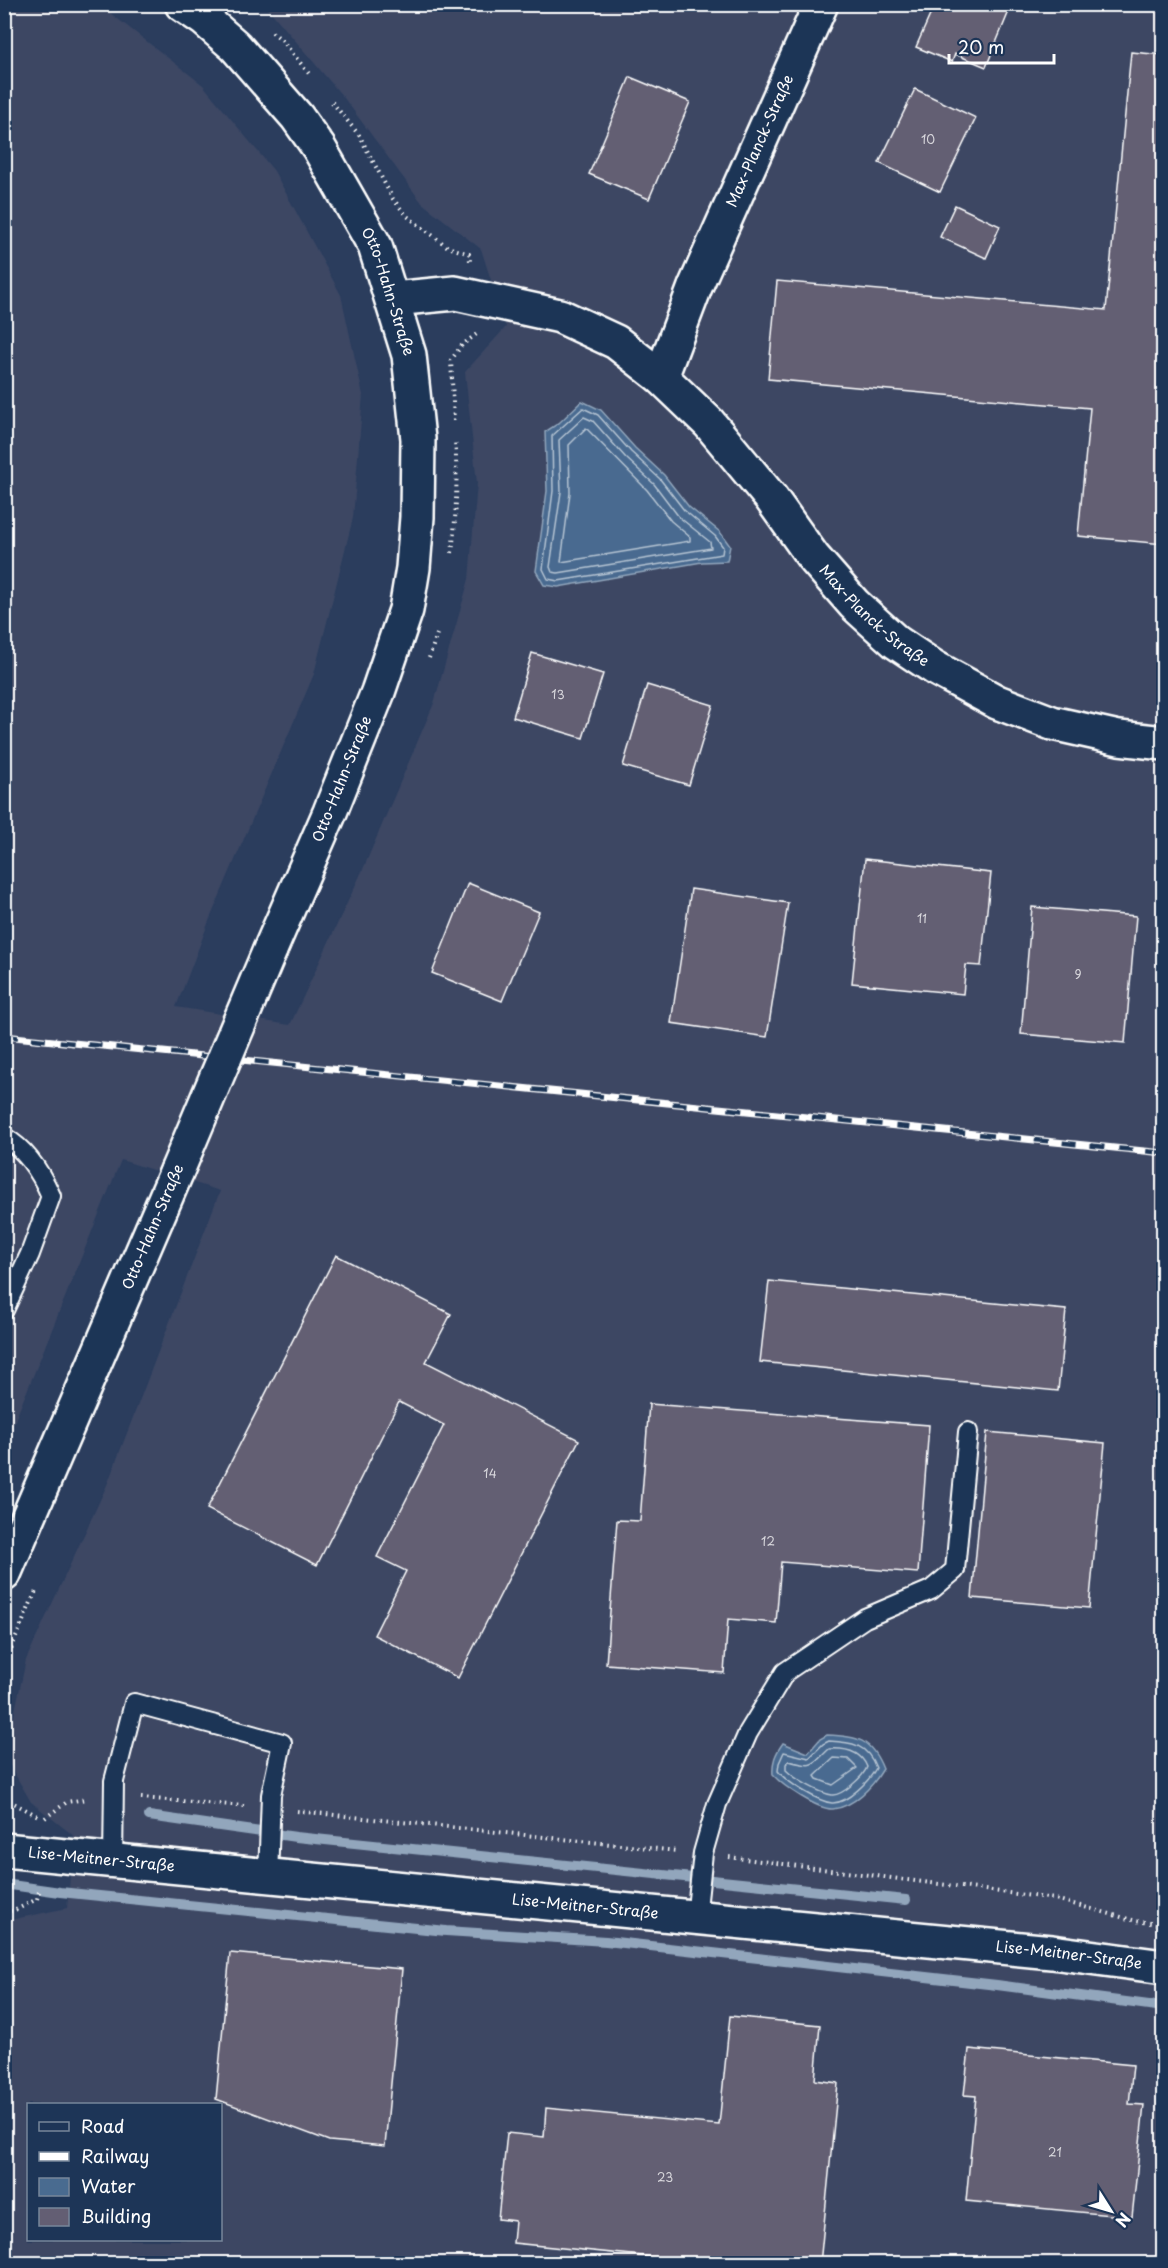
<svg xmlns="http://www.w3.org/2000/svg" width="1168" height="2268" font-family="'Playpen Sans',sans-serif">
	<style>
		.built { fill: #3c4764; fill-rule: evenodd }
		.water { fill: #496b90; stroke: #92a6bc; stroke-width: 1.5 }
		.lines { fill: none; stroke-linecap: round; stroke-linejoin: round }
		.shore { stroke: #b6c4d3; stroke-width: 1.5 }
		.stream { stroke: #92a6bc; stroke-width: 10 }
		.building { fill: #635e73; stroke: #fff; stroke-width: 1.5 }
		.lane-casing { stroke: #fff; stroke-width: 22 }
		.street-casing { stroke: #fff; stroke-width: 38 }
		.path { stroke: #fff; stroke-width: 4; stroke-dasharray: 1.5 4.5; stroke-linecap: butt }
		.lane { stroke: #1d3557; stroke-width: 18 }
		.street { stroke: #1d3557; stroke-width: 33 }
		.rail-casing { stroke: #fff; stroke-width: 7 }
		.rail { stroke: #1d3557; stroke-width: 4.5; stroke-dasharray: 14; stroke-linecap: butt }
		.street-bridge-casing { stroke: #fff; stroke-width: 38; stroke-linecap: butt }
		.street-bridge { stroke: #1d3557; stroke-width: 33 }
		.labels { text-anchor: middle; stroke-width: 4.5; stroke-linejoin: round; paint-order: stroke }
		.number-label { font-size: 12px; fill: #d8d7dc }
		.street-label { font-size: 15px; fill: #fff; stroke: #1d3557 }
	</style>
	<rect width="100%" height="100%" fill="#2b3d5d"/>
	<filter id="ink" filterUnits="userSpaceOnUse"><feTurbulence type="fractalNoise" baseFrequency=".0167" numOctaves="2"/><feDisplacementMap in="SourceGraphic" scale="12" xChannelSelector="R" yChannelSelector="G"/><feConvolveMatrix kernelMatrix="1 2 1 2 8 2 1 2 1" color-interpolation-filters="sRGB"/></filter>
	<g filter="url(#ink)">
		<!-- built -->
		<path class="built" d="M 5,5 L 96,5 L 105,9 L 203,85 L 274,171 L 341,295 L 363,395 L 353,518 L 314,674 L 209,921 L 176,1007 L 290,1025 L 364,867 L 434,703 L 469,579 L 477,483 L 465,372 L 506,327 L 481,249 L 422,203 L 344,98 L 265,5 L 1163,5 L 1163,2263 L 5,2263 L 5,1921 L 67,1908 L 74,1836 L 31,1802 L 5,1757 L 26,1660 L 107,1485 L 220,1191 L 121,1160 L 5,1445 ZM 28,2104 L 220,2104 L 220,2240 L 28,2240 Z"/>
		<!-- water -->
		<g class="water">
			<polygon points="582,401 601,410 635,448 664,475 689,507 720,532 730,546 727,561 702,562 558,587 544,585 536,571 547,491 545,432 559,423"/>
			<path d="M 827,1735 C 858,1736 871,1739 883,1769 C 873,1786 854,1807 833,1809 C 818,1810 783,1786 773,1775 C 772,1762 775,1754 783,1743 L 808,1753 L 820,1739 Z"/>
		</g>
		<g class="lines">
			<!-- shore -->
			<g class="shore">
				<polygon points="583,408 598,415 631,452 660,479 684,510 715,536 723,547 722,554 558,581 548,579 543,569 553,491 552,436"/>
				<polygon points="584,417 593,421 626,458 654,484 679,517 710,542 711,548 558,573 552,572 550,567 561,492 559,440"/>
				<polygon points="586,428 647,490 671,521 690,537 690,541 561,562 570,493 569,445"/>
				<path d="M 829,1741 C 852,1742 867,1744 876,1768 C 870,1780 847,1804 832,1803 C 819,1802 786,1782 778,1771 L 779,1763 L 784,1752 L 809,1758 L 823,1744 Z"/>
				<path d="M 829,1749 C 845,1748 861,1751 867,1767 C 864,1776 842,1796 832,1795 C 819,1793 795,1779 786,1770 L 786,1764 L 789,1761 C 815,1768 811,1766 829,1749 Z"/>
				<polygon points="834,1758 848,1759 857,1768 833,1785 817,1779 815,1776"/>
			</g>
			<!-- stream -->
			<g class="stream">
				<polyline points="149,1816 296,1837 906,1900"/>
				<polyline points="4,1884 60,1892 446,1931 606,1941 997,1985 1164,2007"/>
			</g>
		</g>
		<!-- building -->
		<g class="building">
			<polygon points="935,4 1012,4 986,67 955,54 952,62 916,47"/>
			<polygon points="1131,52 1164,55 1164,544 1078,536 1090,408 768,379 777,281 1106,310"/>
			<polygon points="630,77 690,102 649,199 589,174"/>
			<polygon points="915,89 976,118 940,192 879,163"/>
			<polygon points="955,205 1000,226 986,258 940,237"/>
			<polygon points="532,653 603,674 583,738 513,717"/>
			<polygon points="647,685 713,705 689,785 623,766"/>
			<polygon points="865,859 991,873 981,966 966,965 963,994 852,983"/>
			<polygon points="468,883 539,912 502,1001 432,973"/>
			<polygon points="691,889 788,903 767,1037 671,1023"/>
			<polygon points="1032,907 1136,916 1125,1043 1021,1034"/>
			<polygon points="336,1255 451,1314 426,1362 579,1440 458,1678 374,1635 406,1571 377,1557 444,1425 399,1402 317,1565 207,1509"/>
			<polygon points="769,1281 1066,1310 1058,1391 760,1362"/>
			<polygon points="649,1404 929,1425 918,1573 781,1562 776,1623 728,1619 724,1673 606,1664 617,1520 640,1521"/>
			<polygon points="987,1432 1105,1443 1089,1608 972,1598"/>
			<polygon points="230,1953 402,1969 385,2146 329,2141 216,2099"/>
			<polygon points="730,2016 820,2025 815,2080 838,2083 820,2264 722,2264 513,2243 515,2221 498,2219 507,2133 544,2137 546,2108 719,2125"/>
			<polygon points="969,2049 1133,2065 1129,2104 1144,2105 1132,2217 966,2201 976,2096 964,2095"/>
		</g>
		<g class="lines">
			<defs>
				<g id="lane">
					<path d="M 4,1137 C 27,1150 41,1173 51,1196 L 30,1254 L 4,1310"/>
					<polyline points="113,1862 114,1781 134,1703 282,1743 271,1795 268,1877"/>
					<polyline points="696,1918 703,1853 717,1804 748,1733 785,1672 865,1618 931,1590 955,1570 968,1432"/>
				</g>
				<g id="street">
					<path id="s1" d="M 182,4 L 204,19 L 235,46 L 297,117 L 319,148 L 375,246 L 409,355 L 418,439 L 417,517 L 413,568 L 406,610 L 378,692 L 330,812 L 270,950"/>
					<path id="s2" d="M 393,299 L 455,293 L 560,316 L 616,342 L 661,377 L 709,423 L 771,498 L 813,557 L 854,604 L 896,642 L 935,668 L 997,702 L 1052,723 L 1119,738 L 1164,743"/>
					<path id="s3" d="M 661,377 L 695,287 L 821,4"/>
					<polyline points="4,1574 177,1171"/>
					<path id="s4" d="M 4,1850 L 1052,1952 L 1164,1967"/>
				</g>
			</defs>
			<!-- lane casing -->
			<use href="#lane" class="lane-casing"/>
			<!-- street casing -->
			<use href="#street" class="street-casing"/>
			<!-- path -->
			<g class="path">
				<polyline points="272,32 282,40 310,75"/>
				<polyline points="332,102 359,135 393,199 407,216 448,247 469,254 470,261"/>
				<polyline points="454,421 451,360 462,345 478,333"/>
				<path d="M 452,553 C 456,516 458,479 455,441"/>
				<polyline points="429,658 437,634"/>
				<polyline points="4,1665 36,1591"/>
				<polyline points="4,1798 38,1816"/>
				<polyline points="141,1798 244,1806"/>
				<polyline points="297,1811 677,1851"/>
				<polyline points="45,1818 67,1802 86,1799"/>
				<polyline points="729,1857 1055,1899 1136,1921 1164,1925"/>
				<polyline points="4,1911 14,1911 37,1899 40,1888"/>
			</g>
			<!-- lane -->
			<use href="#lane" class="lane"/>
			<!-- street -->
			<use href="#street" class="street"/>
			<defs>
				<polyline id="rail" points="4,1036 1164,1153"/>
			</defs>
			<!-- rail casing -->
			<use href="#rail" class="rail-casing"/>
			<!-- rail -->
			<use href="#rail" class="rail"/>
			<defs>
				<polyline id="street-bridge" points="177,1171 270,950"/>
			</defs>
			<!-- street-bridge casing -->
			<use href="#street-bridge" class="street-bridge-casing"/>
			<!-- street-bridge -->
			<use href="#street-bridge" class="street-bridge"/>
		</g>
	</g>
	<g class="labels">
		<!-- number labels -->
		<g class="number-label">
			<text x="928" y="144">10</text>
			<text x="558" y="699">13</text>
			<text x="922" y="923">11</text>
			<text x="1078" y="979">9</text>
			<text x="490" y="1478">14</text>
			<text x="768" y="1546">12</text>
			<text x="1055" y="2157">21</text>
			<text x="665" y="2182">23</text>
		</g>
		<!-- street labels -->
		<g class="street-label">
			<text dy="5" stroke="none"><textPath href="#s3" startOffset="256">Max-Planck-Straße</textPath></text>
			<text dy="5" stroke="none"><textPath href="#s1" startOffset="360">Otto-Hahn-Straße</textPath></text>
			<text dy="5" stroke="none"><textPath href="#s2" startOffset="610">Max-Planck-Straße</textPath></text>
			<text transform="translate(342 779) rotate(-68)" y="5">Otto-Hahn-Straße</text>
			<text transform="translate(153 1227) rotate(-67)" y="5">Otto-Hahn-Straße</text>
			<text dy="5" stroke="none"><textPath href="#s4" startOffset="98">Lise-Meitner-Straße</textPath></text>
			<text dy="5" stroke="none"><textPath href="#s4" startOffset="584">Lise-Meitner-Straße</textPath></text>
			<text dy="5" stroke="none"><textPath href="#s4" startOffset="1070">Lise-Meitner-Straße</textPath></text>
		</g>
	</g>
	<!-- margin -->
	<rect width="1168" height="2268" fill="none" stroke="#1d3557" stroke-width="24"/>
	<rect x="12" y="12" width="1144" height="2244" fill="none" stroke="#fff" stroke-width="2" filter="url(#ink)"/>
	<!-- legend -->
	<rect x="27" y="2103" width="195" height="138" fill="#1d3557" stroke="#77869a" stroke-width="1.5"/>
	<rect x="39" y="2122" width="30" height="9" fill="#1d3557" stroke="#77869a" stroke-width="1.5"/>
	<text x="81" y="2133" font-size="18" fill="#ffffff">Road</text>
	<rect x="39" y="2152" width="30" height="9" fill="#ffffff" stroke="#77869a" stroke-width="1.5"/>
	<text x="81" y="2163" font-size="18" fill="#ffffff">Railway</text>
	<rect x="39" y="2178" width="30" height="18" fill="#496b90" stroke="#77869a" stroke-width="1.5"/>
	<text x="81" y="2193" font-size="18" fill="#ffffff">Water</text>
	<rect x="39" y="2208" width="30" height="18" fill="#635e73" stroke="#77869a" stroke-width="1.5"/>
	<text x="81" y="2223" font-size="18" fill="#ffffff">Building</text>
	<!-- north arrow -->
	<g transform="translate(1111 2211) rotate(127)" stroke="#1d3557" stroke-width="4.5" paint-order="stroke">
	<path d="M0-4.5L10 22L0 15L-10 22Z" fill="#ffffff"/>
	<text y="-9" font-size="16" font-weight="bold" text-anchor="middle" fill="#ffffff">N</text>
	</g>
	<!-- scale -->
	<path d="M949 54v9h105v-9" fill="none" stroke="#ffffff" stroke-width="3"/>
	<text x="958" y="54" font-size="18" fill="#ffffff" stroke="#1d3557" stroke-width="4.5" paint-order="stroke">20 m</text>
</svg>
